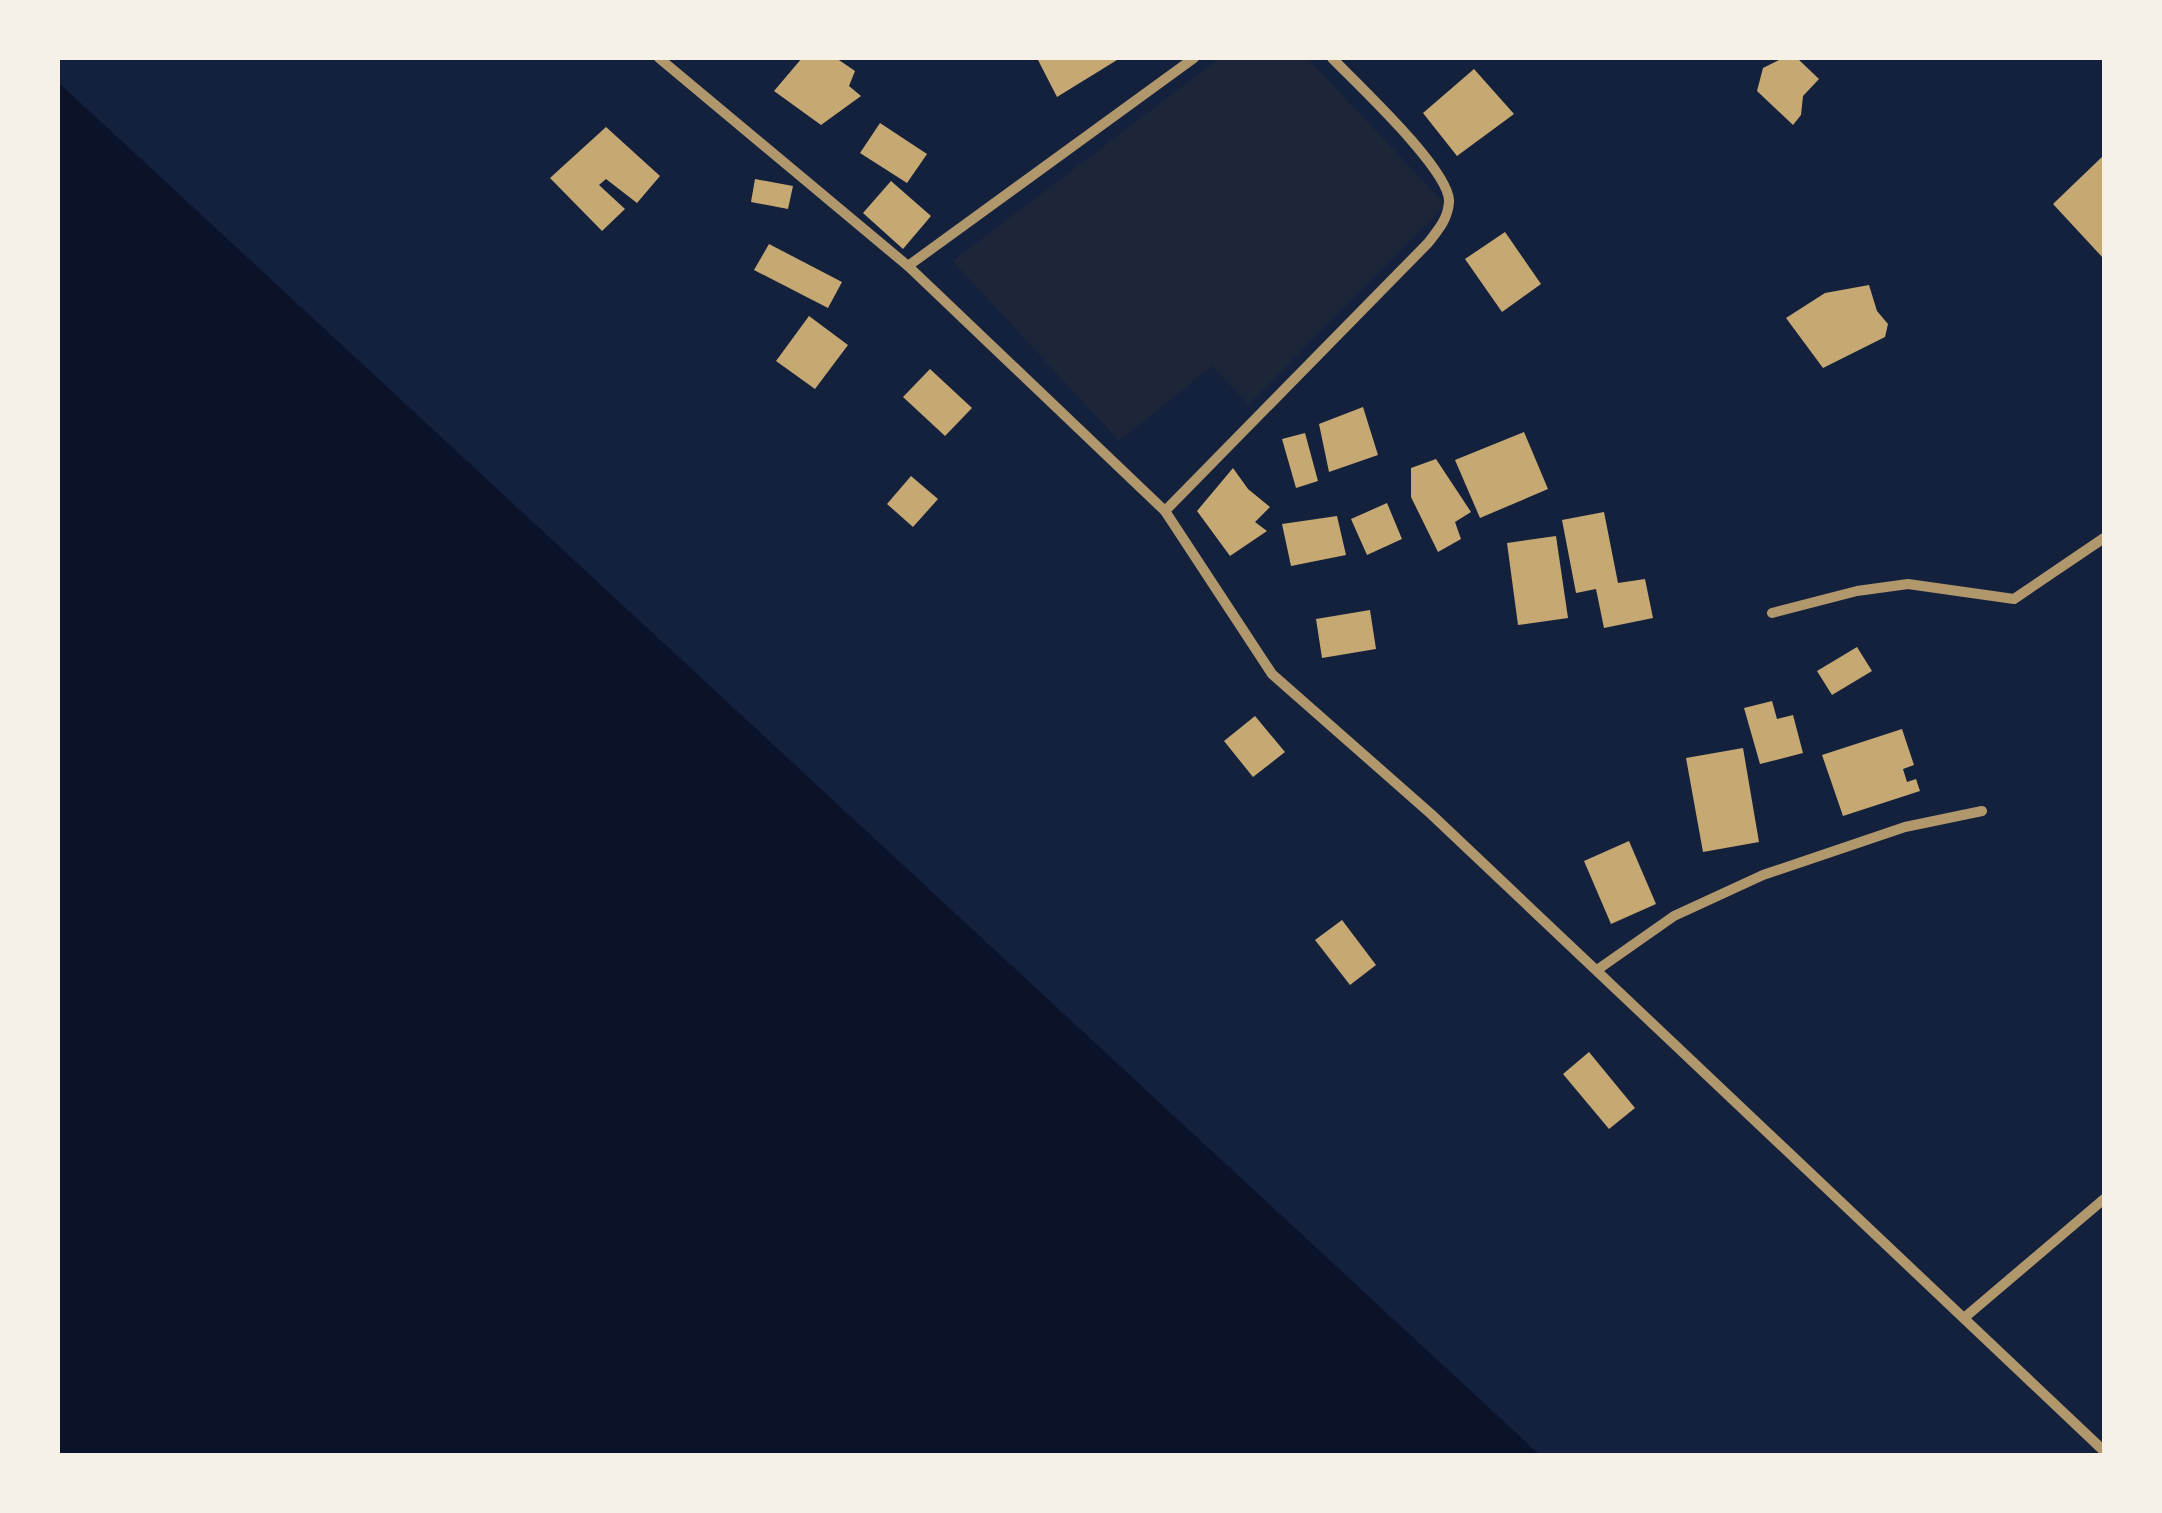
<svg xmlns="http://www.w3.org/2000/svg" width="2162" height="1513" font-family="Cabin,sans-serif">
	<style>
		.green { fill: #1d2539 }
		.water { fill: #0b132b }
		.building { fill: #c6a872 }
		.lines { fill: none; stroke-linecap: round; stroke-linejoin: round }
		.minor { stroke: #b1986c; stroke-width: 10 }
	</style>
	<rect width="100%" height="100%" fill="#14213d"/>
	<!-- green -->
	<polygon class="green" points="1220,58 1307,58 1446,205 1248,404 1212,366 1119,441 953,261"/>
	<!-- water -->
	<polygon class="water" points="58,82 1540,1455 58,1455"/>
	<!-- building -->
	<g class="building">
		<polygon points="802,58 836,58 855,71 849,86 861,96 821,125 774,91"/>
		<polygon points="1037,58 1116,58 1117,60 1057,97"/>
		<polygon points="1783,58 1797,58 1819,79 1803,96 1801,115 1793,125 1757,91 1763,68"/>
		<polygon points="1474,69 1514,114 1457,156 1423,113"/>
		<polygon points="880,123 927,154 907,183 860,153"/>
		<polygon points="606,127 660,176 637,203 606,179 599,185 625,209 602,231 550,178"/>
		<polygon points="2104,155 2104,259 2053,204"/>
		<polygon points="755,179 793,186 788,209 751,202"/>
		<polygon points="891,181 931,216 903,249 863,213"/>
		<polygon points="1505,232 1541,284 1502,312 1465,259"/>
		<polygon points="769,244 842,282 828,308 754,270"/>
		<polygon points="1869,285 1877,311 1888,324 1885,337 1823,368 1786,318 1825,293"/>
		<polygon points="809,316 848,345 815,389 776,361"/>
		<polygon points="930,369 972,408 945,436 903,397"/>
		<polygon points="1363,407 1378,455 1329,472 1319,424"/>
		<polygon points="1524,432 1548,489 1480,518 1455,460"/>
		<polygon points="1305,433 1318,481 1296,488 1282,439"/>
		<polygon points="1436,459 1471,512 1455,522 1461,539 1438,552 1411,497 1411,468"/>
		<polygon points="1233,468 1248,489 1270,507 1255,522 1267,531 1230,556 1197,511"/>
		<polygon points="911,476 938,499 913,527 887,504"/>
		<polygon points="1387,503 1402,539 1367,555 1351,519"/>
		<polygon points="1604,512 1618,583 1645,579 1653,618 1604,628 1596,589 1576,593 1562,520"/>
		<polygon points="1337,516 1346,555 1291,566 1282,524"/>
		<polygon points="1556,536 1568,618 1518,625 1507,543"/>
		<polygon points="1370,610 1376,649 1322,658 1316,619"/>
		<polygon points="1857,647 1872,671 1832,695 1817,671"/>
		<polygon points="1772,701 1777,719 1793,715 1803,753 1760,764 1744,708"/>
		<polygon points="1255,716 1285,752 1253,777 1224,741"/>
		<polygon points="1902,729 1914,765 1903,769 1907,782 1916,779 1920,791 1843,816 1822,755"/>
		<polygon points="1743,748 1759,842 1703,852 1686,758"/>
		<polygon points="1629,841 1656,904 1611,924 1584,861"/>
		<polygon points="1342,920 1376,965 1350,985 1315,940"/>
		<polygon points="1589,1052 1635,1108 1609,1129 1563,1074"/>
	</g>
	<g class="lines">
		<!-- minor -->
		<g class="minor">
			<polyline points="659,58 908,266 1165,511 1272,674 1431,814 2104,1451"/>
			<polyline points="908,266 1194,58"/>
			<path d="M 1165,511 L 1428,243 C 1438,230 1448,219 1449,202 C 1451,171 1356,83 1332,58"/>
			<polyline points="1772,613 1857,591 1908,584 2014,599 2104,538"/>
			<polyline points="1597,970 1674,916 1763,875 1905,827 1982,811"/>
			<polyline points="1964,1318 2104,1199"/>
		</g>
	</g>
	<!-- border -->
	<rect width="2162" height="1513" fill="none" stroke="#f6f1e7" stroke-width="120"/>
</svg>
